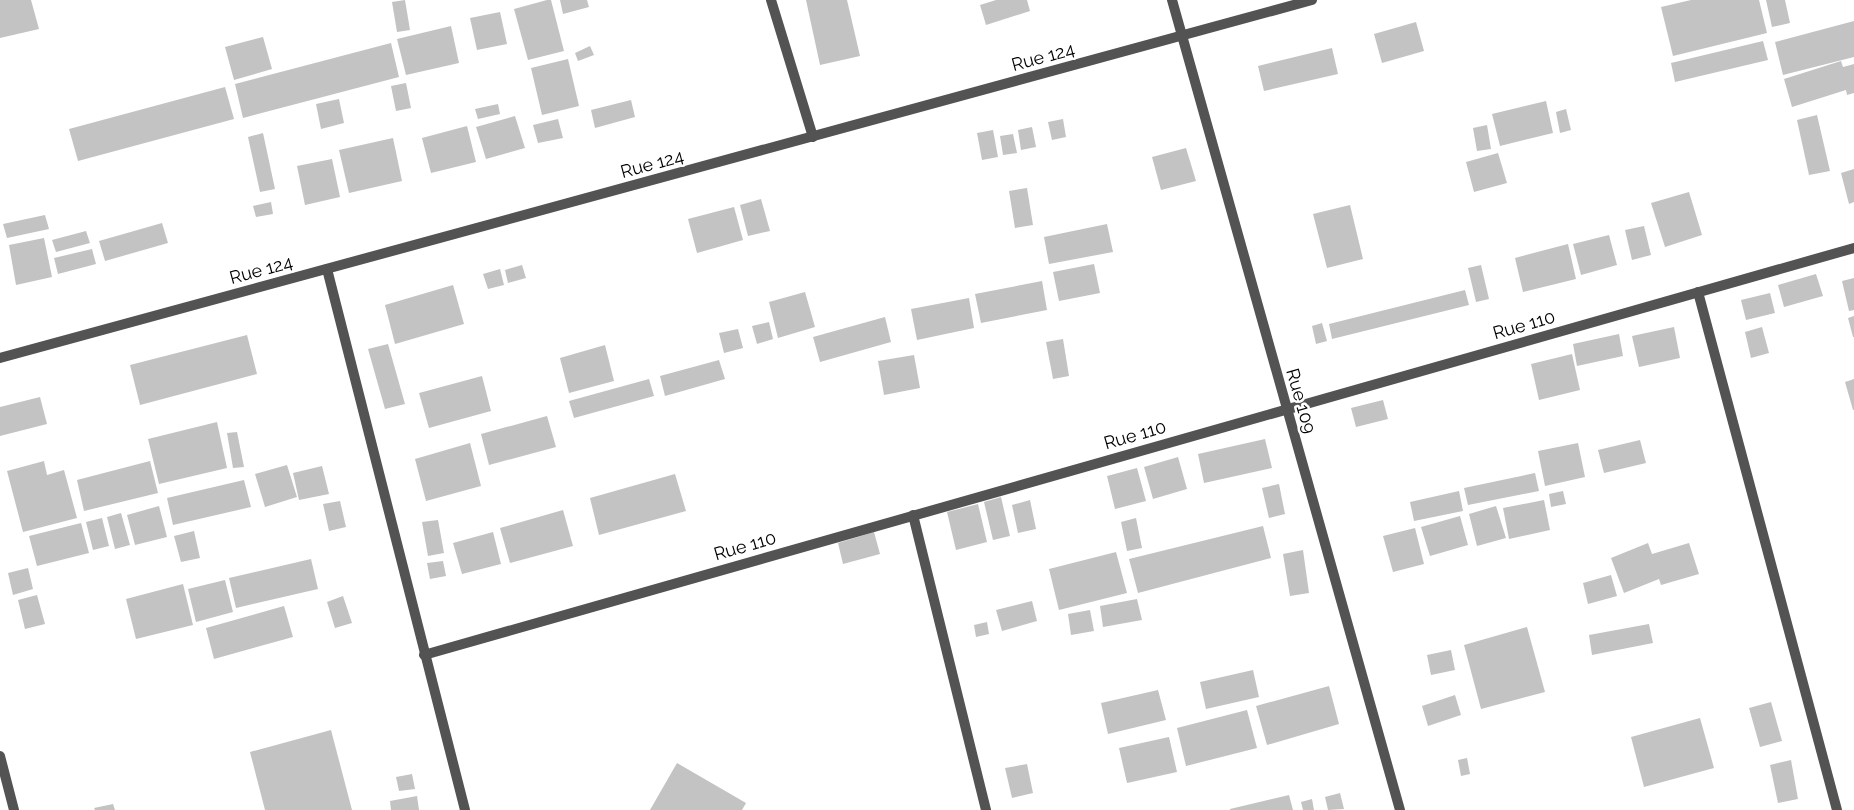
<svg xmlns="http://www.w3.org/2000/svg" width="1854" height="810" font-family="Raleway,sans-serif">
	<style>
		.building { fill: #c3c3c3 }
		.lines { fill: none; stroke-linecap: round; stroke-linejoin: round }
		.street { stroke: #535353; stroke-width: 10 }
		.labels { text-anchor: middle; stroke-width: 5; stroke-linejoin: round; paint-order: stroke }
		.street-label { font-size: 18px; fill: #000; stroke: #fff }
	</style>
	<rect width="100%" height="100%" fill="#fff"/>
	<!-- building -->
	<g class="building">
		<polygon points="0,0 31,0 39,29 0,38"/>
		<polygon points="405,0 410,30 397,32 392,2"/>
		<polygon points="547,0 551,0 564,51 528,60 514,9"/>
		<polygon points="560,0 587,0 589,7 563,14"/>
		<polygon points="806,0 847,0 860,56 820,65"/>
		<polygon points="996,0 1027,0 1030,11 986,25 980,5"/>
		<polygon points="1691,0 1759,0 1767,33 1673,56 1661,7"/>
		<polygon points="1766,0 1785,0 1790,23 1772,27"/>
		<polygon points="500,12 507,44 477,50 470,18"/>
		<polygon points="1854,21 1854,57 1783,75 1775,42"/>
		<polygon points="1416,22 1424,51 1382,63 1374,34"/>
		<polygon points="451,26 459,63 406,75 397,39"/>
		<polygon points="263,37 272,69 234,80 225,47"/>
		<polygon points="1763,41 1768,60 1675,82 1671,63"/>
		<polygon points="391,43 399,77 243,118 235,84"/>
		<polygon points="590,46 594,55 578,61 575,53"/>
		<polygon points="1332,48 1338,74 1264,91 1258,66"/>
		<polygon points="568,59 579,106 542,115 531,68"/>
		<polygon points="1841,61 1843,67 1854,64 1854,93 1847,95 1846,90 1792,107 1784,79"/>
		<polygon points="406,83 411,108 396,111 391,86"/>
		<polygon points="225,87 234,119 78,161 69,129"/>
		<polygon points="339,99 344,123 321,129 316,104"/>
		<polygon points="631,100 635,117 595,128 591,110"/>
		<polygon points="1546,101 1553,133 1500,146 1492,114"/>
		<polygon points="498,104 500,114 478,119 475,109"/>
		<polygon points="1566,109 1571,130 1560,133 1556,112"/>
		<polygon points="1817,115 1830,171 1809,175 1797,120"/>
		<polygon points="515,116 525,148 486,159 476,127"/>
		<polygon points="558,119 563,138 538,143 533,125"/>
		<polygon points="1063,119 1066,137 1052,140 1048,122"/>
		<polygon points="1487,125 1491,149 1477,151 1473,128"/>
		<polygon points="467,126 476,162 431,173 422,138"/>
		<polygon points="1032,127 1036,147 1021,150 1018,130"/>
		<polygon points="993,130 998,157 982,160 977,133"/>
		<polygon points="263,133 275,189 260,192 248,137"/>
		<polygon points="1013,134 1017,153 1003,155 1000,136"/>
		<polygon points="393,138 402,181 349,193 339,150"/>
		<polygon points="1186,148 1196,181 1161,190 1152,157"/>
		<polygon points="1498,153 1507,183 1474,192 1466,162"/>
		<polygon points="332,159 340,197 305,205 297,166"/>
		<polygon points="1854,169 1854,202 1849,204 1841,173"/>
		<polygon points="1027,188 1033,225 1015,228 1009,191"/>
		<polygon points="1689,192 1702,235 1665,247 1651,203"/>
		<polygon points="761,199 770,231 748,236 740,205"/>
		<polygon points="271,202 273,214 256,217 253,206"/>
		<polygon points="1350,205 1363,259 1327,268 1313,214"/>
		<polygon points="734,207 743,240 697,253 688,219"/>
		<polygon points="45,215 49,229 7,238 3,224"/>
		<polygon points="162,223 168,243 105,261 99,241"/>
		<polygon points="1107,224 1113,252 1049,264 1044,237"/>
		<polygon points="1644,226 1651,255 1632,260 1625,230"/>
		<polygon points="86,231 90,243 56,252 52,240"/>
		<polygon points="1609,235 1617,265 1581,275 1573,244"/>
		<polygon points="44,238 52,277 16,285 9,245"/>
		<polygon points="1568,244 1576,279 1523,292 1515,258"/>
		<polygon points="92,249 96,264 58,274 54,258"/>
		<polygon points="1094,264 1100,293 1059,301 1053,272"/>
		<polygon points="522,265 526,278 508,283 505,270"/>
		<polygon points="1481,265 1489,299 1476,302 1468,268"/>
		<polygon points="500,269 504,285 488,289 483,274"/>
		<polygon points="1816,274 1823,296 1784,307 1778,285"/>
		<polygon points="1854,278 1854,310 1849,311 1842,281"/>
		<polygon points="1042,281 1047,310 981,323 975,294"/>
		<polygon points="453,285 464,324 395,344 385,305"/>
		<polygon points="1465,290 1469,305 1332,339 1329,324"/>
		<polygon points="805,292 815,327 778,338 769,302"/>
		<polygon points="1770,293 1775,313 1746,320 1741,300"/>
		<polygon points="969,298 974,328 917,340 911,309"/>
		<polygon points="1854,316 1854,337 1853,337 1848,318"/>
		<polygon points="885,317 891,342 820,362 813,337"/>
		<polygon points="769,322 773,339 757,344 752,326"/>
		<polygon points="1322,323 1327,341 1316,344 1312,326"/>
		<polygon points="1674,327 1680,358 1639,367 1632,336"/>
		<polygon points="1762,327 1769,353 1751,358 1745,332"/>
		<polygon points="738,329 743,348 724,353 719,333"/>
		<polygon points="1619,334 1623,356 1577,366 1573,344"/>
		<polygon points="247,335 257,374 140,405 130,365"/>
		<polygon points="1063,339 1069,376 1053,379 1046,342"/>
		<polygon points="388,344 405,404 385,409 368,349"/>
		<polygon points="605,345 614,381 569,393 560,358"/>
		<polygon points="1572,354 1580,390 1539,400 1531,364"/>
		<polygon points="914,355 920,388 884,395 878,361"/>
		<polygon points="719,360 725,379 665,396 660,376"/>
		<polygon points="482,376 491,411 429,428 419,393"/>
		<polygon points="649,379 654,396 574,418 569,401"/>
		<polygon points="1854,379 1854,410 1853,410 1845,382"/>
		<polygon points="40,397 47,424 0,436 0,407"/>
		<polygon points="1383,400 1388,419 1356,427 1351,408"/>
		<polygon points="547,416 556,447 489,465 481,434"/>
		<polygon points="217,422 227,468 159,484 148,439"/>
		<polygon points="237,432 244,467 233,468 227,433"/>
		<polygon points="1265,439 1272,468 1204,483 1198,454"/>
		<polygon points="1640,440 1646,463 1604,473 1598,450"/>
		<polygon points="470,443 481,486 426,501 415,459"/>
		<polygon points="1578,443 1585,477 1545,486 1538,451"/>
		<polygon points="1178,457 1187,489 1153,499 1144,467"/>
		<polygon points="44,461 47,475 64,470 77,518 23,532 7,471"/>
		<polygon points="150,461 158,493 84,511 77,480"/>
		<polygon points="287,465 297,497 265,507 255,474"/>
		<polygon points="322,466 329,494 299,500 293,473"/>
		<polygon points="1137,468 1146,501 1115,509 1107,476"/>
		<polygon points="1535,473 1539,491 1468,505 1464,488"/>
		<polygon points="675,474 686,511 599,535 590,498"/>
		<polygon points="244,480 251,507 173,525 167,498"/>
		<polygon points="1279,484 1285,514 1269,518 1262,488"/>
		<polygon points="1459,491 1463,511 1414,521 1410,502"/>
		<polygon points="1563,491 1566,504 1551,507 1549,494"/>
		<polygon points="1001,497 1010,536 993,540 984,502"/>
		<polygon points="1030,500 1036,529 1018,533 1012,505"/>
		<polygon points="1544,500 1550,530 1509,539 1503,508"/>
		<polygon points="340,501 346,527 329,531 323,504"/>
		<polygon points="978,504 987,542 956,550 947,512"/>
		<polygon points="159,506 167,537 135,545 127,515"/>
		<polygon points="1496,506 1506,538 1477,546 1469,514"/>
		<polygon points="563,510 573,546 510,563 500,528"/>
		<polygon points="121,513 130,545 115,549 107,517"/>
		<polygon points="1460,516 1468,545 1430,556 1421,527"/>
		<polygon points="102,518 109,546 93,550 86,522"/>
		<polygon points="1136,518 1142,548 1127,551 1121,522"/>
		<polygon points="438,520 444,553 428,556 422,522"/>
		<polygon points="81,523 89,553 37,566 29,536"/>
		<polygon points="1263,526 1271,558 1138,593 1129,559"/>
		<polygon points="1415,528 1424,564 1393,572 1383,536"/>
		<polygon points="194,531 200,558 181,562 174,536"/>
		<polygon points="493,532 501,564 462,574 453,543"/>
		<polygon points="874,532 880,554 843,564 838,543"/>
		<polygon points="1648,543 1652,554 1689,543 1699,574 1661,585 1659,579 1624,593 1611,558"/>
		<polygon points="1303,550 1309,593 1290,596 1283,554"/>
		<polygon points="1116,552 1127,593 1059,610 1049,569"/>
		<polygon points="311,559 318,589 236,608 229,578"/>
		<polygon points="443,561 446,576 430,579 427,563"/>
		<polygon points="28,568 33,589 13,595 8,573"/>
		<polygon points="1611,575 1617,596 1588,604 1583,583"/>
		<polygon points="225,580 233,612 196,622 188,589"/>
		<polygon points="183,584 193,625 136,639 126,599"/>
		<polygon points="37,595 45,624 25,629 18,600"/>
		<polygon points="343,596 352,623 335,628 327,602"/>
		<polygon points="1137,599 1142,620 1103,627 1100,606"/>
		<polygon points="1032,601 1037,621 1002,631 996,610"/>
		<polygon points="284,606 293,637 214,659 206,628"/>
		<polygon points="1090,610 1094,631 1071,635 1068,614"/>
		<polygon points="987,622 989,634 976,637 974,625"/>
		<polygon points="1649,624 1653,643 1592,655 1589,635"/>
		<polygon points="1527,627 1545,692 1481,709 1464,645"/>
		<polygon points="1451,650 1455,670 1431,675 1427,655"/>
		<polygon points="1253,670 1259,697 1206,709 1200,682"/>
		<polygon points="1329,686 1339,724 1267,745 1256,706"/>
		<polygon points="1158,690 1166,720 1108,734 1101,703"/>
		<polygon points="1455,695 1461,715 1428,726 1422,706"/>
		<polygon points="1771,702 1782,741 1760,747 1749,708"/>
		<polygon points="1247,710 1257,748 1186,766 1177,728"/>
		<polygon points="1700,718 1714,768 1644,787 1631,737"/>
		<polygon points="331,730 352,810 265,810 250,752"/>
		<polygon points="1169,737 1177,772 1127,783 1119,748"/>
		<polygon points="1467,758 1470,774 1461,776 1458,760"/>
		<polygon points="1791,760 1798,799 1778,803 1770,765"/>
		<polygon points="677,763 746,803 742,810 650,810"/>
		<polygon points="1027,764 1033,793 1012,798 1005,768"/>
		<polygon points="412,774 415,789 399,791 396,777"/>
		<polygon points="1340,793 1344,809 1328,810 1325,797"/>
		<polygon points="1289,795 1293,810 1230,810 1230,809"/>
		<polygon points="417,796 419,810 391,810 390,801"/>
		<polygon points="1312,799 1314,810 1303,810 1301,802"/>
		<polygon points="113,804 115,810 95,810 94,808"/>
	</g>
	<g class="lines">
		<!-- street -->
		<g class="street">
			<polyline points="771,0 813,137"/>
			<polyline points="1172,0 1400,810"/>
			<polyline points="327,269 465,810"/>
			<polyline points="1698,292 1837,810"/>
			<polyline points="0,358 1312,0"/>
			<polyline points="913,515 986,810"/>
			<polyline points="424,655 1854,248"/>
			<polyline points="0,756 14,810"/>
		</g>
	</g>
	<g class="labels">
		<!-- street labels -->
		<g class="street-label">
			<text transform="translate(1043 57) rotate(-15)" y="6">Rue 124</text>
			<text transform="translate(652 164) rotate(-15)" y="6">Rue 124</text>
			<text transform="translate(261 270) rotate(-15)" y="6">Rue 124</text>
			<text transform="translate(1524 325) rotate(-16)" y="6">Rue 110</text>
			<text transform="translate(1301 401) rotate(74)" y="6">Rue 109</text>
			<text transform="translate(1135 435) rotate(-16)" y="6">Rue 110</text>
			<text transform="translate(745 546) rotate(-16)" y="6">Rue 110</text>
		</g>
	</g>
</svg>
